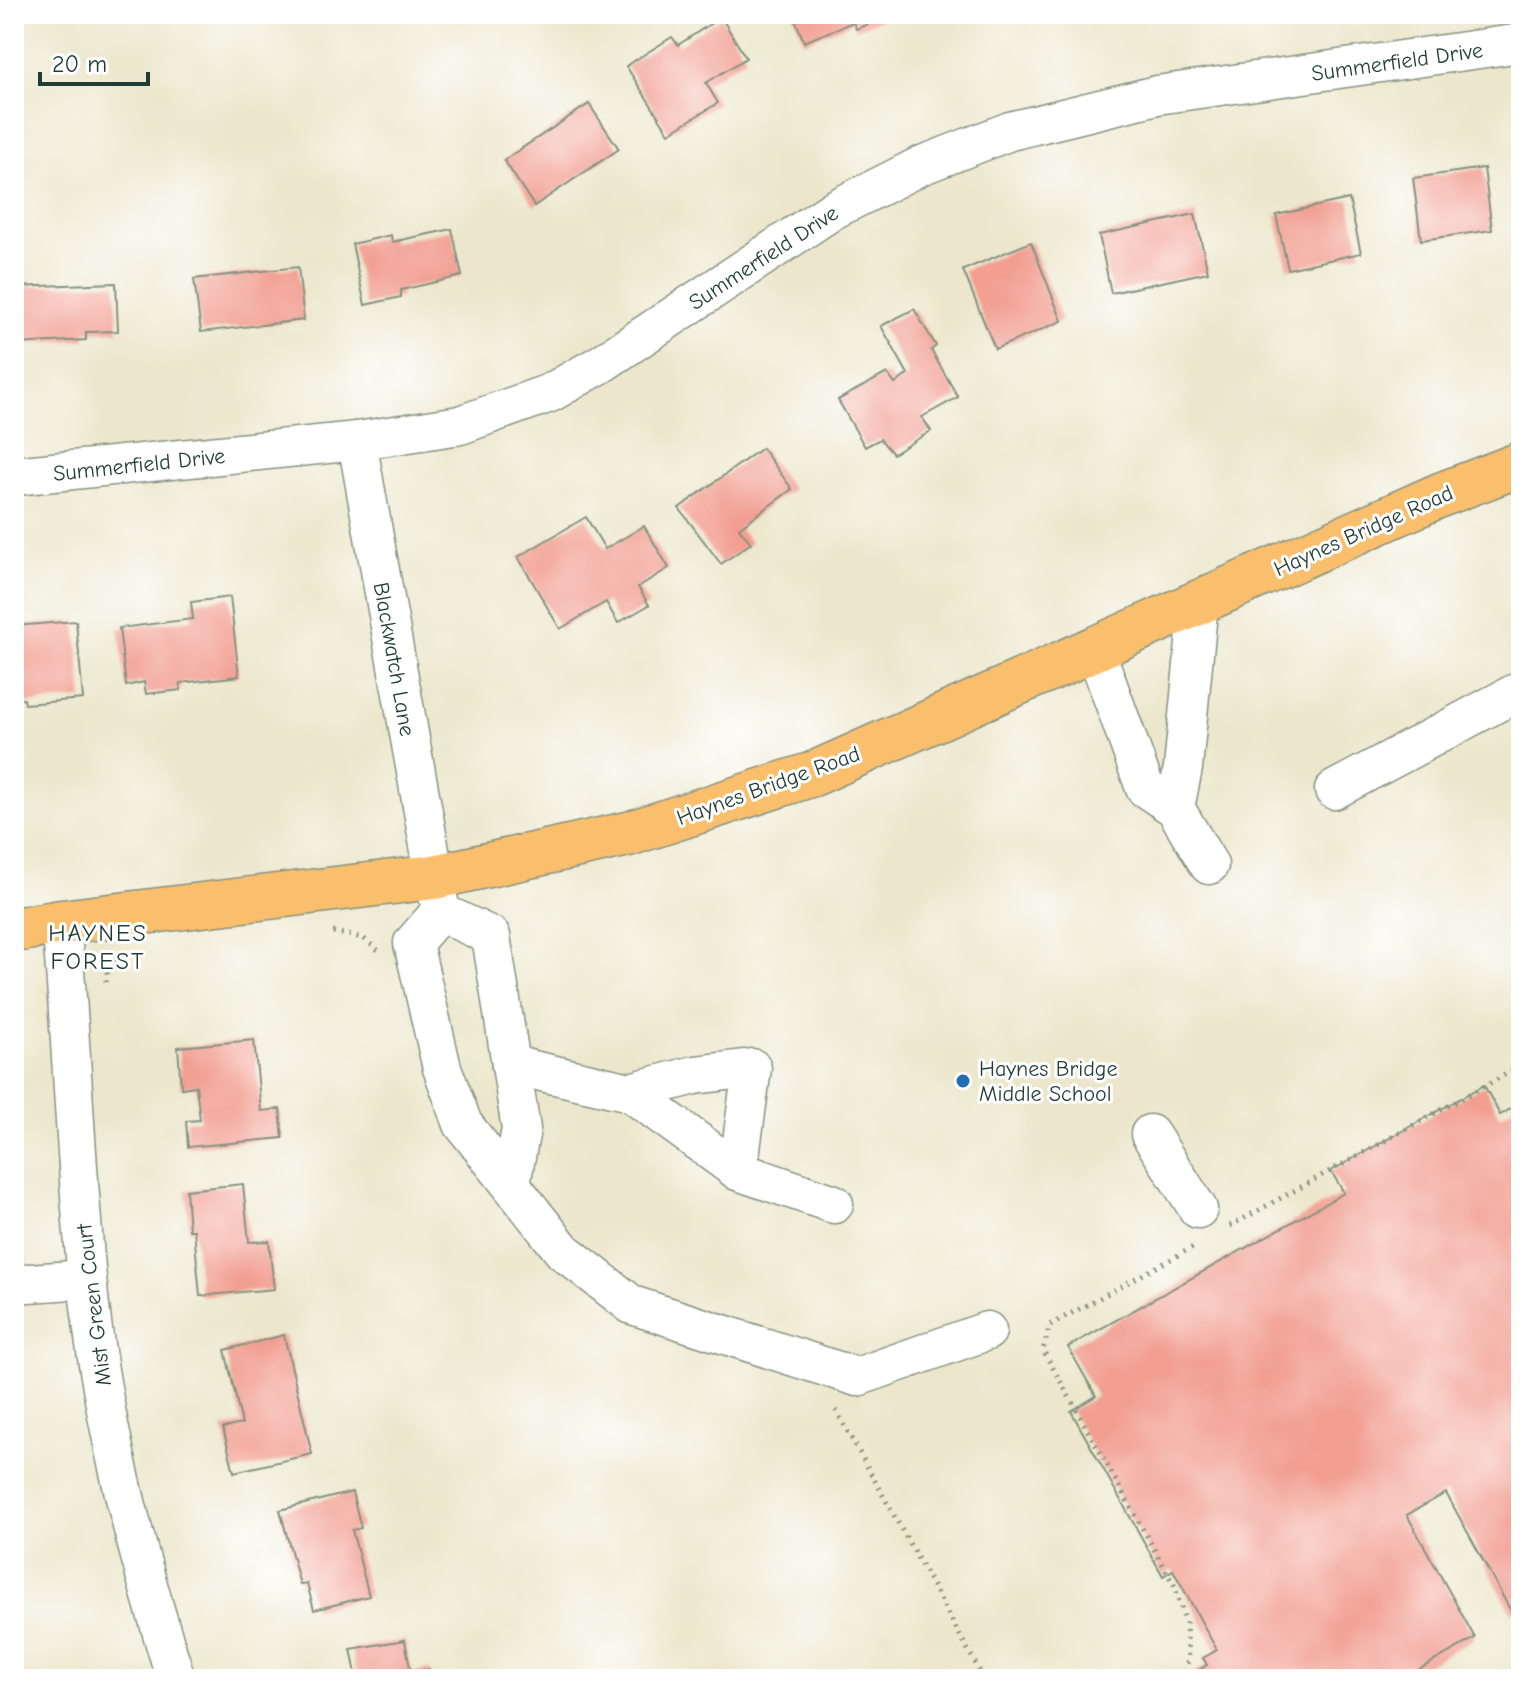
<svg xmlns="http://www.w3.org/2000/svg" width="1535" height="1693" font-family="'Comic Neue',sans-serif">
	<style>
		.building { fill: #f29f92 }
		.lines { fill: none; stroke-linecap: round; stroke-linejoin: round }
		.minor-casing { stroke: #869280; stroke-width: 41 }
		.major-casing { stroke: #869280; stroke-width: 47 }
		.path { stroke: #869280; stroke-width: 5; stroke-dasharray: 2 6; stroke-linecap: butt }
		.minor { stroke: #fff; stroke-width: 38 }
		.major { stroke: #f9bf6d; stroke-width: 44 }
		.poi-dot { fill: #1f6fb2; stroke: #fff; stroke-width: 3 }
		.labels { text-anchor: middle; stroke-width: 6; stroke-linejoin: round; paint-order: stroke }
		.street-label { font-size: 22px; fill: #1f3d34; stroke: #fff }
		.poi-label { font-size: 22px; fill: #1f3d34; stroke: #fff; text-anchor: start }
		.neighbourhood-label { font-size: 24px; letter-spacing: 2px; fill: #1f3d34; stroke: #fff }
	</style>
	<rect width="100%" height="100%" fill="#fff"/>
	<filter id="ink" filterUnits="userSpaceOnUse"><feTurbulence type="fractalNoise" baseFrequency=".0125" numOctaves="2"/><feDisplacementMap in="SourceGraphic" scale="16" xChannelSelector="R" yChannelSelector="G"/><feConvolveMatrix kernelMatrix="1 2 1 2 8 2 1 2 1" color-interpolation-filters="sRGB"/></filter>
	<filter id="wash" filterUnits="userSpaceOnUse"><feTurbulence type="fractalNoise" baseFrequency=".006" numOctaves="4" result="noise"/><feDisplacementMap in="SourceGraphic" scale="32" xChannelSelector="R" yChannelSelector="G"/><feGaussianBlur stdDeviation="1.8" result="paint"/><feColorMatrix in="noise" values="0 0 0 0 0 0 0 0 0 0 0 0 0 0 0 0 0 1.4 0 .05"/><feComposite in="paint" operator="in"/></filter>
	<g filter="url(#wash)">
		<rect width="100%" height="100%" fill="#ece7cc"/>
		<g id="blocks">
			<!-- building -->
			<g class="building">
				<polygon points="793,14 894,14 856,29 853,22 804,42"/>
				<polygon points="721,17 746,58 706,83 718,103 669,133 626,66 672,37 678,45"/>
				<polygon points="589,104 619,149 534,206 504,160"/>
				<polygon points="1484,168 1492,230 1421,240 1413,178"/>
				<polygon points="1349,199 1361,253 1288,269 1276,215"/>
				<polygon points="1195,214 1208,272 1111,293 1099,235"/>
				<polygon points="452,229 462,276 401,290 401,297 365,305 352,244 391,235 392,242"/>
				<polygon points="1031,242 1062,321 995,349 963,270"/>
				<polygon points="298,267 304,320 201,332 194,279"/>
				<polygon points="116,283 118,331 86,332 86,340 17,344 15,287"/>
				<polygon points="914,309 936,346 931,350 958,397 922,417 931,431 893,454 880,439 865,447 838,400 887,373 895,384 908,374 881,326"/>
				<polygon points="762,448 792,489 739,528 751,543 721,564 679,508"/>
				<polygon points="586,517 605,549 644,526 669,568 638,587 649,605 618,623 606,602 560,629 518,557"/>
				<polygon points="230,597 239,676 180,683 181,690 146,694 144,682 126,686 119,628 193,619 191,602"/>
				<polygon points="76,621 83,699 25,704 24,699 14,700 14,626"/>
				<polygon points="254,1040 261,1111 280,1109 283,1138 188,1147 186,1121 200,1120 196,1086 181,1088 178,1047"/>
				<polygon points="1484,1085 1500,1115 1521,1103 1521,1608 1512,1613 1446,1493 1407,1515 1475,1638 1402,1679 1188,1679 1187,1677 1207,1665 1203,1658 1217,1650 1173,1570 1163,1576 1071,1411 1096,1396 1068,1347 1344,1193 1331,1171"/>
				<polygon points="243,1184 249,1242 269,1241 274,1289 200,1296 194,1230 189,1230 186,1190"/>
				<polygon points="284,1335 312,1454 234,1472 223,1428 242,1424 225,1350"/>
				<polygon points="352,1492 361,1528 352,1530 369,1596 314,1610 307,1584 300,1585 280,1510"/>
				<polygon points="405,1640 411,1673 429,1669 431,1679 357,1679 351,1649"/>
			</g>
		</g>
	</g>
	<g filter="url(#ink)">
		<use href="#blocks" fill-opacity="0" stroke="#869280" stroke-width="2"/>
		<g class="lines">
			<defs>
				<g id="minor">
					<polyline points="357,441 440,907"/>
					<polyline points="14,476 357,441 460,425 550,393 601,364 833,210 920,166 1010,131 1157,95 1521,43"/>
					<polyline points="1095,649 1145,788 1175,808 1209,865"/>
					<polyline points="1334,790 1521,690"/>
					<polyline points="1175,808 1183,768 1199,602"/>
					<polyline points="440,912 413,943 442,1068 463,1124 563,1251 632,1305 857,1377 987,1331"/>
					<polyline points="440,912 491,936 521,1129 511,1184"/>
					<path d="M 61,922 C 72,1040 75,1159 87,1278 C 100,1415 135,1548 176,1679"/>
					<polyline points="511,1065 630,1092 738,1171 834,1204"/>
					<polyline points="630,1092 695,1075 752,1068 738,1171"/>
					<polyline points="1150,1134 1198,1209"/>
					<polyline points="14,1284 87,1279"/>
				</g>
				<polyline id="major" points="14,930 61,922 434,877 628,834 813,774 1440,495 1521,464"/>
			</defs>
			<!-- minor casing -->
			<use href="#minor" class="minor-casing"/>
			<!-- major casing -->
			<use href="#major" class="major-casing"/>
			<!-- path -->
			<g class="path">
				<polyline points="333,932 363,938 378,950"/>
				<polyline points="106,982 108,967 123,955"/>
				<polyline points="1230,1226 1521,1066"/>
				<polyline points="836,1410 984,1679"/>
				<polyline points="1182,1679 1188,1660 1186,1623 1174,1585 1043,1350 1050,1325 1193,1247"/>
			</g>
			<!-- minor -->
			<use href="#minor" class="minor"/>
			<!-- major -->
			<use href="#major" class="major"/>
		</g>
	</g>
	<!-- markers -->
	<circle class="poi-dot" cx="963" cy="1081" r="8"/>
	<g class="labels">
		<!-- street labels -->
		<g class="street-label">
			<text transform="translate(1397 61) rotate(-8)" y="8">Summerfield Drive</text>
			<text transform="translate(763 257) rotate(-33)" y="8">Summerfield Drive</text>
			<text transform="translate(139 464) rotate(-6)" y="8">Summerfield Drive</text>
			<text transform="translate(1363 530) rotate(-24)" y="8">Haynes Bridge Road</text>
			<text transform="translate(395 659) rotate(80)" y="8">Blackwatch Lane</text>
			<text transform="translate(768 785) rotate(-20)" y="8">Haynes Bridge Road</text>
			<text transform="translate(93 1305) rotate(-97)" y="8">Mist Green Court</text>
		</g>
		<!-- poi labels -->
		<g class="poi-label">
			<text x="979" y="1076">Haynes Bridge<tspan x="979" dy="25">Middle School</tspan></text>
		</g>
		<!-- neighbourhood labels -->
		<g class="neighbourhood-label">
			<text x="98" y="941">HAYNES<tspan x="98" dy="28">FOREST</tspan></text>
		</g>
	</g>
	<!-- margin -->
	<rect width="1535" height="1693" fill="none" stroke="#fff" stroke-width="48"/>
	<!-- scale -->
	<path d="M40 72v12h108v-12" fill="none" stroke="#1f3d34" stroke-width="4"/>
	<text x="52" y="72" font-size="24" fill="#1f3d34" stroke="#ffffff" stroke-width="6" paint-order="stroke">20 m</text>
</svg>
